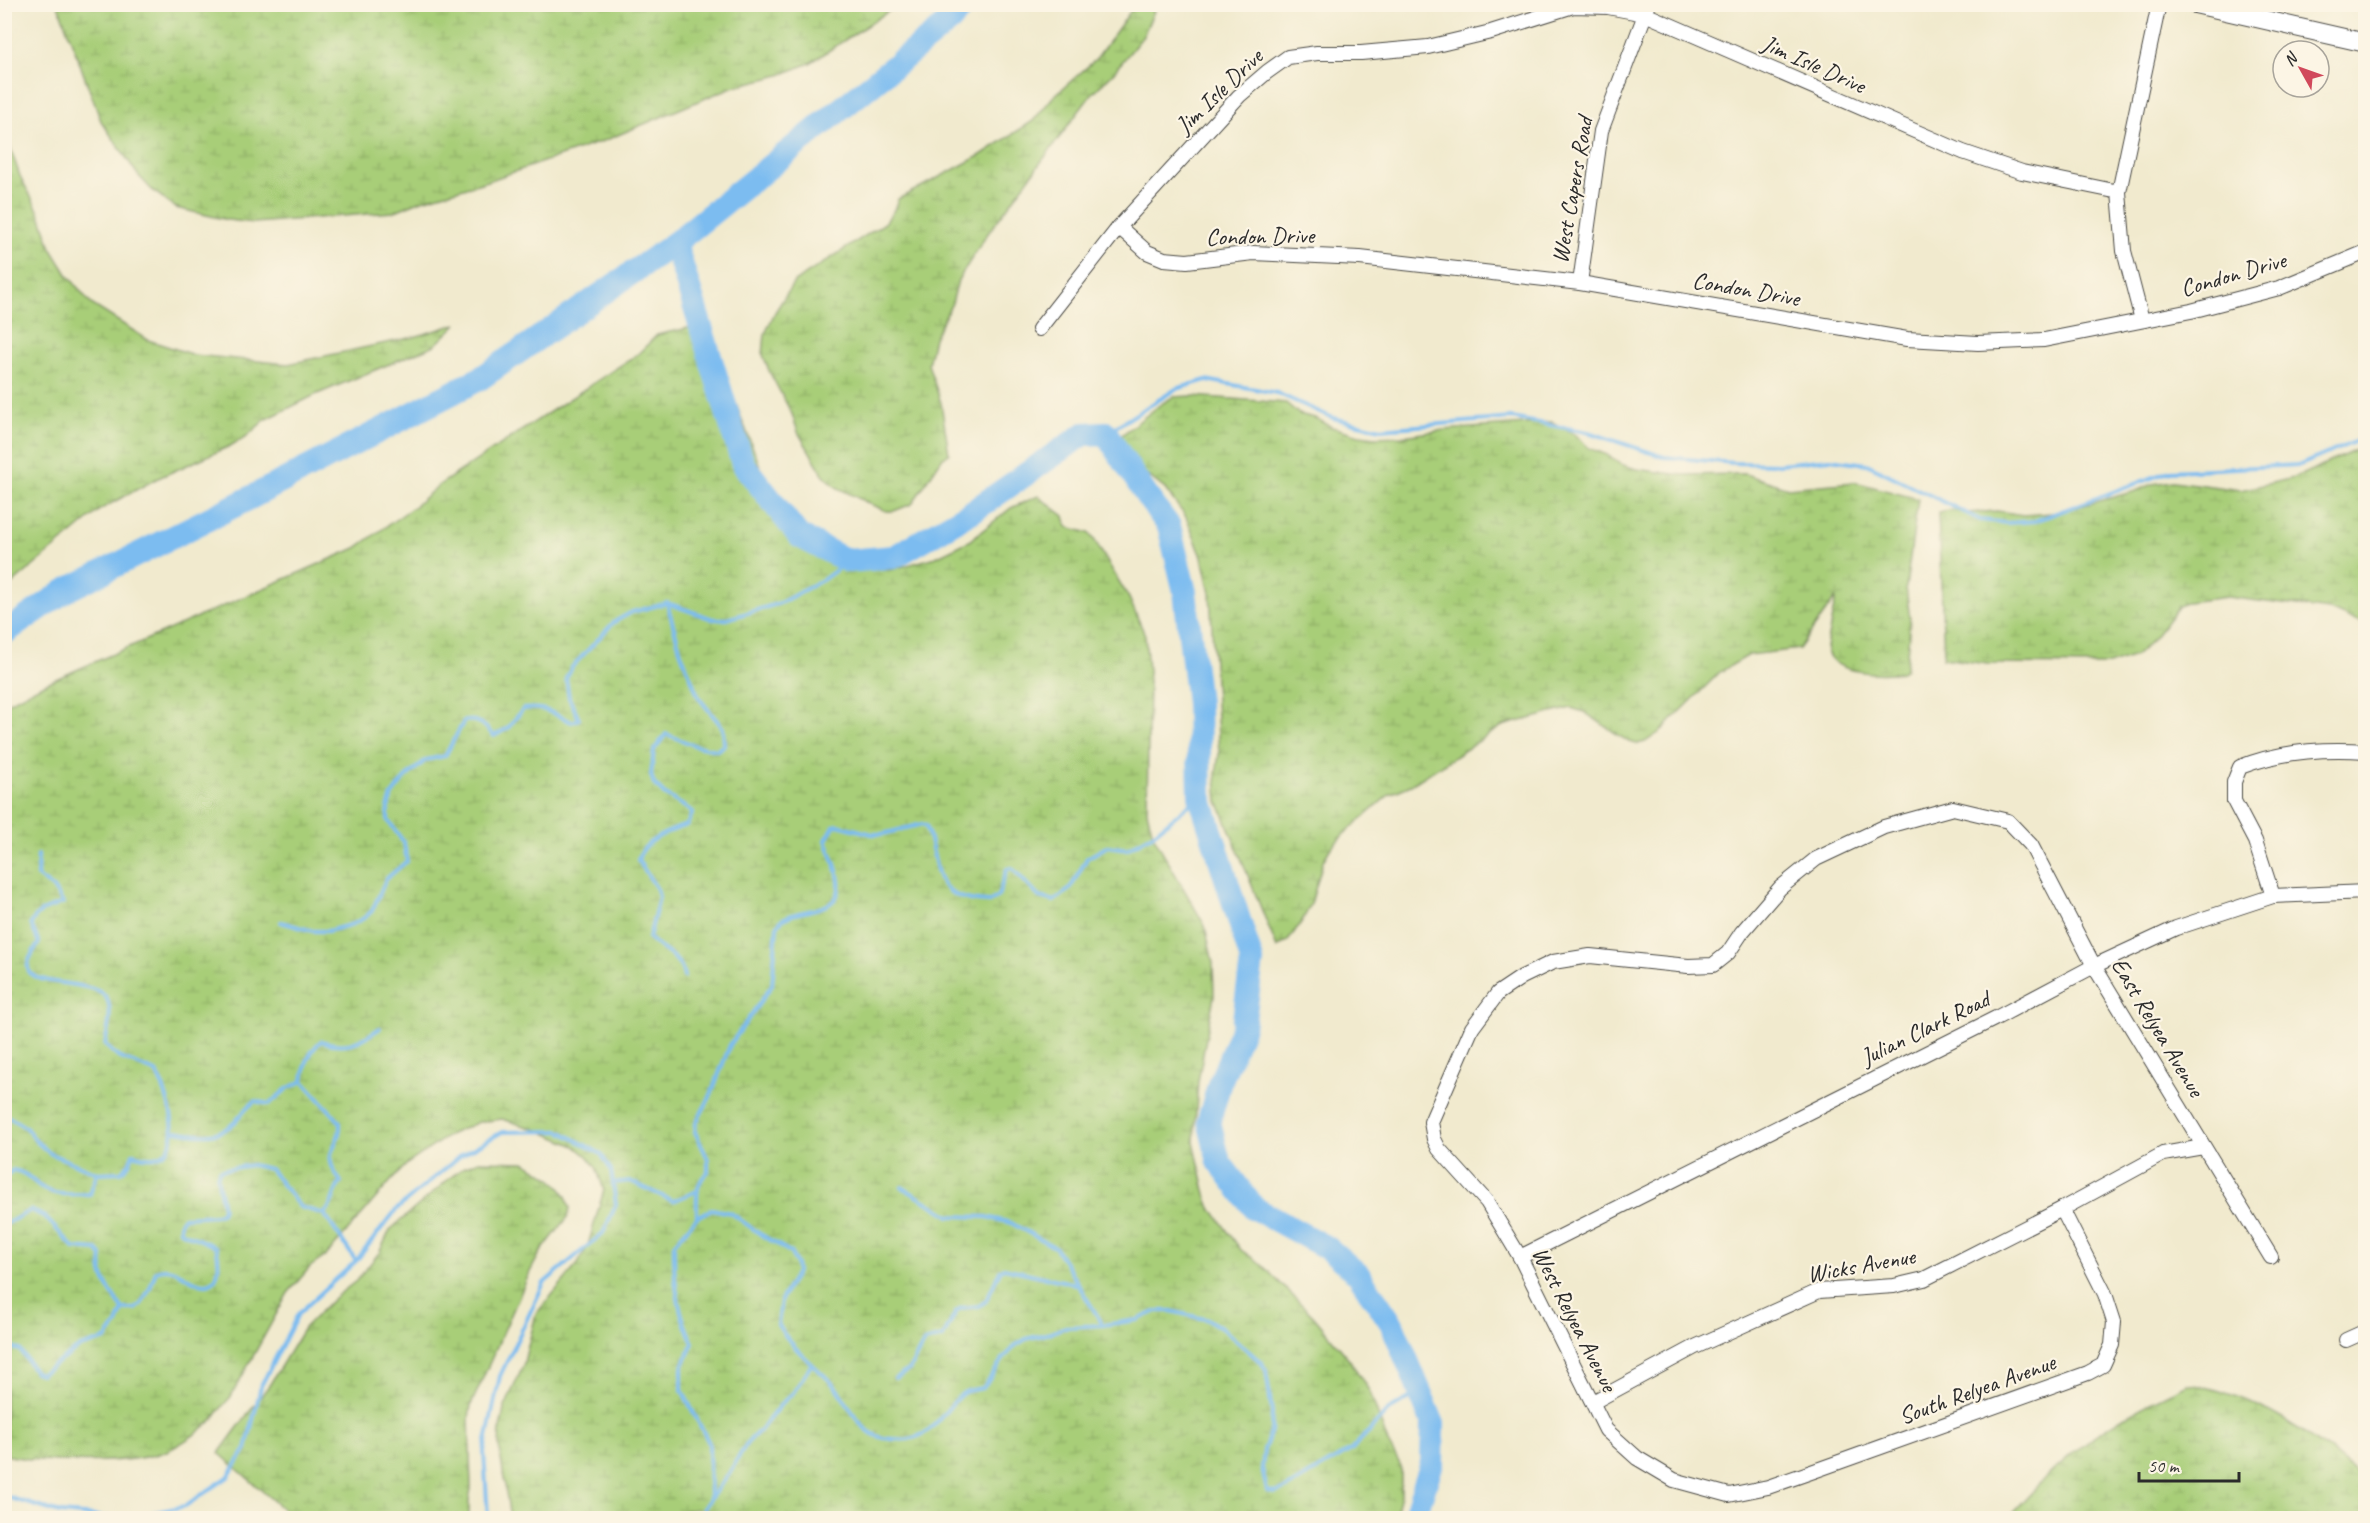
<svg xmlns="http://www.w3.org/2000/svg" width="2370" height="1523" font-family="Caveat,sans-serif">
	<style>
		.wetland { fill: url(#wetland-marsh); stroke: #6a7c52; stroke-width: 1.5 }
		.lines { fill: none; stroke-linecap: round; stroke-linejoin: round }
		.stream { stroke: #7bbcf0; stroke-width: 4 }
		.river { stroke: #7bbcf0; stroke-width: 24 }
		.minor-casing { stroke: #494843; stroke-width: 16 }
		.tertiary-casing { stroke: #494843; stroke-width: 20 }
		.minor { stroke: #fff; stroke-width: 14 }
		.tertiary { stroke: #fff; stroke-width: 18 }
		.labels { text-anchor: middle; stroke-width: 4.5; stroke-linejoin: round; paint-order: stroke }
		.street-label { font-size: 24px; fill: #2b2b2b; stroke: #fcf5e5 }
	</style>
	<defs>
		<pattern id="wetland-marsh" width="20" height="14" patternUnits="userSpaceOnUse" patternTransform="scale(1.5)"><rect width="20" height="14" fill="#a8ce78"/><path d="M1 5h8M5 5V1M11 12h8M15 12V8" fill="none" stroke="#91b168"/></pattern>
	</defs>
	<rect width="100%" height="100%" fill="#fcf5e5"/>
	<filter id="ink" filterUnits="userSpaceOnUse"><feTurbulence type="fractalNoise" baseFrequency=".0167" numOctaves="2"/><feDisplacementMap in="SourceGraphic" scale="12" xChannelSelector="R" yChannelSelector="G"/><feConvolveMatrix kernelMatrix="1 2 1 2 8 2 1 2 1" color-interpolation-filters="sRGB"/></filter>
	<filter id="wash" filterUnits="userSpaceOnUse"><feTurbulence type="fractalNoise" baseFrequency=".008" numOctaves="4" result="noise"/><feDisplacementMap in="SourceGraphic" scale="24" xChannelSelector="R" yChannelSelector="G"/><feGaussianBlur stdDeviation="1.35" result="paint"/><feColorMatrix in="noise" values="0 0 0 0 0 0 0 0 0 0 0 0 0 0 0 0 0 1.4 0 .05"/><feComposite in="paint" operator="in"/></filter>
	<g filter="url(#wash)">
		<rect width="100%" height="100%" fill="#f1eace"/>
		<!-- wetland -->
		<g class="wetland">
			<polygon points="58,5 58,4 898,5 810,63 780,75 732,87 606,140 488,181 422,200 393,212 254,223 228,220 176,208 151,189 138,175 101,121"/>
			<polygon points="1135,5 1149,5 1154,11 1143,36 1114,72 1091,95 986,236 958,280 952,303 934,338 928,364 941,403 949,454 943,457 912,504 894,511 886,511 872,505 836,487 823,474 798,432 792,414 770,373 763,355 765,334 775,312 794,282 885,223 894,210 898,199 981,155 1033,121 1053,97 1096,59"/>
			<polygon points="5,133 20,176 40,214 51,248 67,274 91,304 148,340 194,355 288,364 414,337 457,324 435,345 315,395 265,420 247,436 230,446 156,479 101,509 5,590"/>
			<path d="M 692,327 L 700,333 L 720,362 L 767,485 L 780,505 L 817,549 L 830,560 L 849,569 L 890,570 L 936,557 L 969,541 L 1011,508 L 1038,496 L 1064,516 L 1067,527 L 1089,533 L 1095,541 L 1129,598 L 1145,635 L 1149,681 L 1147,811 L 1153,835 L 1205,926 L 1213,963 L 1214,996 L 1198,1081 L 1194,1142 L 1206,1195 L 1211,1208 L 1241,1250 L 1260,1263 L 1314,1317 L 1349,1359 L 1370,1392 L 1388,1443 L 1401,1466 L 1401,1495 L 1395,1518 L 723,1518 C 700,1507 694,1506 669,1518 L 510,1518 L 499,1446 L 500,1428 L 504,1409 L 523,1366 L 536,1314 L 578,1264 L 588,1245 L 604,1190 L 596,1167 L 587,1156 L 575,1146 L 538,1130 L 502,1119 L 479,1122 L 451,1134 L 407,1164 L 390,1182 L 326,1256 L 310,1267 L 288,1293 L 230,1398 C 221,1406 217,1416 209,1423 C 198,1433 184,1442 171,1449 C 139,1466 40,1463 5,1455 L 5,704 L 42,685 L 356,548 L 416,505 L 439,485 L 638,354 L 657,335 Z"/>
			<path d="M 1192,396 L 1286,403 L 1299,414 L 1315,418 L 1332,427 L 1359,435 L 1376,437 L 1404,436 L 1444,430 L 1552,422 L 1575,434 L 1589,448 L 1607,455 L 1620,464 L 1636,469 L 1682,475 L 1745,474 L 1788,488 L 1855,482 L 1918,499 L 1906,587 L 1910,621 L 1906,668 L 1902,672 C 1881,675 1829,675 1826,647 L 1836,597 L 1799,649 L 1749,655 L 1720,672 L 1660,732 L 1645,742 L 1637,744 L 1629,742 L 1584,712 L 1571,708 L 1502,726 L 1411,785 L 1390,794 L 1343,835 L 1330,849 L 1323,861 L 1311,904 L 1302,921 L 1288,941 L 1277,948 L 1218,801 L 1216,775 L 1219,754 L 1210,593 L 1202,557 L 1186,517 L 1165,489 L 1109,445 L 1161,404 L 1173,397 Z"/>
			<polygon points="2365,446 2365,623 2348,618 2330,610 2227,597 2187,602 2178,607 2155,637 2135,656 2108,665 1988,664 1943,658 1944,654 1938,513 1954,510 1967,513 1997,511 2023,515 2055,513 2136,491 2152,484 2173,481 2241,490 2294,478"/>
			<polygon points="479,1161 525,1162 550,1178 559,1186 566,1196 570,1208 568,1217 540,1253 530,1272 471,1405 469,1417 471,1489 469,1499 469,1518 293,1518 219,1453 270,1384 304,1328 333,1299 356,1281 379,1253 390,1230 451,1177 464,1167"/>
			<path d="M 2188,1384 C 2255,1393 2315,1437 2365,1480 L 2365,1518 L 2008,1518 C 2028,1497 2049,1472 2073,1453 C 2107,1425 2148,1402 2188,1384 Z"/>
		</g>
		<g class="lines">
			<!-- stream -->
			<g class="stream">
				<polyline points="1106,433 1176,389 1206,380 1277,393 1333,418 1381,429 1512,418 1588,432 1664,457 1734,463 1779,464 1830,459 1867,464 1980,520 2007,523 2035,521 2170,471 2300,465 2366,437"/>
				<path d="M 667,603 L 681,653 L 699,698 L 723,728 L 724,745 L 717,750 L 696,746 L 666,734 L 654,750 L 651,775 L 654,784 L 664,794 L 693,812 L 687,825 C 669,831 643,840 638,860 L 657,889 L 659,897 L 649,938 C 662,952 681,956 684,977"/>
				<path d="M 281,922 L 313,931 L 328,931 L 353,924 L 364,918 L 372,911 L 386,879 L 407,861 L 404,843 L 388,820 L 388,808 L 392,795 L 405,778 L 426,760 L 445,756 L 464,721 C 479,718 485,726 494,736 L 508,728 L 523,709 C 545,706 553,714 572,722 L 579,719 L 569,698 L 566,678 L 572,667 L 614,622 L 632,612 L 667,603 L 713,619 L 727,619 L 780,603 L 824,579 L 848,561"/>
				<path d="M 303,1081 L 340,1122 C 342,1149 317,1149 341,1182 C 332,1193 335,1203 324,1214"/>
				<path d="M 303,1081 C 305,1064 308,1053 321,1041 C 346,1049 359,1043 380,1028"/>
				<path d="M 4,1114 L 25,1127 L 38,1143 L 51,1154 L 97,1173 L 121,1172 L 129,1164 L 133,1154 C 192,1173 172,1101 156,1072 L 118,1057 L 105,1045 C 107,1031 113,1012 107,999 C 96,977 23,990 28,964 C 29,957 35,949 39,943 L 31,924 C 37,910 50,908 63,903 L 53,888 L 37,876 L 38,855"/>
				<path d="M 175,1131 C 197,1134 217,1140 235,1122 C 242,1114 247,1107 255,1101 L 269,1104 L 288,1088 L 303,1081"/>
				<path d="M 4,1177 L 13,1170 C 30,1173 32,1183 46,1190 C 58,1196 76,1194 90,1194 L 97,1173"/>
				<polyline points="613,1183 630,1181 673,1201 697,1191"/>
				<polyline points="902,1187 950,1216 987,1217 1011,1223 1056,1248 1103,1325"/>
				<path d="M 697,1217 C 697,1201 694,1183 708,1172 L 708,1159 L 695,1132 L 696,1123 L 710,1097 L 730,1045 L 772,985 L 777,927 C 779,924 780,921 783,919 C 801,907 843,915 839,881 C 838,867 830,854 826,840 L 834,826 L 838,825 L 872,834 L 883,834 L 922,824 L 926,826 C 941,870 929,900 989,902 L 998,896 L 1007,869 L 1012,868 L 1039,897 L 1054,901 L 1070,889 L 1087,858 L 1108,846 L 1127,849 L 1152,835 L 1200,796"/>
				<path d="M 4,1225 L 31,1210 L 45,1217 L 74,1248 L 97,1250 L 102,1256 C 98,1278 111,1292 123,1309"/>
				<path d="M 123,1309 L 135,1309 L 141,1304 L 150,1288 L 156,1271 C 172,1264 183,1277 196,1282 C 222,1292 220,1262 216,1247 L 180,1231 L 180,1222 L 184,1217 L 216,1215 L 221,1213 L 223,1208 L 217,1176 L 220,1170 L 252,1165 L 270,1169 L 300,1207 L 324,1214 L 356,1261"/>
				<polyline points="4,1346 20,1350 35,1372 41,1374 80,1347 106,1339 117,1324 123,1309"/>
				<polyline points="895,1378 909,1370 924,1342 943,1337 956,1312 961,1308 979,1306 986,1301 1000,1271 1004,1268 1076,1284"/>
				<polyline points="4,1496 60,1513 115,1518"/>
				<path d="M 710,1498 L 709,1443 L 682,1390 L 682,1368 L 693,1343 C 677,1312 673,1279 674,1244 L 697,1217 L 712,1209 L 731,1213 L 760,1234 L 790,1252 L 796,1263 L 797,1272 L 781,1300 L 778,1325 C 792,1348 813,1364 831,1382 C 852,1403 857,1438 892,1439 C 905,1440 912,1440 923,1434 C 939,1425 955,1396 965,1392 C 970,1390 978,1389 983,1388 L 1004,1358 L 1016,1345 L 1026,1339 L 1050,1333 L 1065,1327 L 1103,1325 L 1137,1320 L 1157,1311 L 1171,1311 L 1209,1320 L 1224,1330 L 1261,1362 L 1266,1370 L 1272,1412 L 1271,1431 L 1264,1450 L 1262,1468 L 1267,1491 L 1275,1493 L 1287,1488 L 1351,1450 L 1389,1410 L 1421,1391"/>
				<polyline points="703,1508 728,1475 747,1443 762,1428 782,1403 793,1393 811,1365"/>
				<polyline points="128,1518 185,1506 228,1477 246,1449 261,1386 298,1314 356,1261 397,1209 460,1156 502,1132 560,1131 601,1154 611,1170 616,1205 603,1233 544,1283 500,1376 484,1451 488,1518"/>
			</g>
			<!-- river -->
			<g class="river">
				<polyline points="675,243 743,464 799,536 848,561 894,557 973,511 1084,434 1106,433 1148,498 1169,526 1185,592 1198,703 1200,796 1252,961 1243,1027 1219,1085 1209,1121 1219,1162 1254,1208 1329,1249 1358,1274 1392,1324 1433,1424 1432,1463 1414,1518"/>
				<polyline points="4,633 65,591 250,498 481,378 675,243 950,21 965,4"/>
			</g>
		</g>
	</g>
	<g filter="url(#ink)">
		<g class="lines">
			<defs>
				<g id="minor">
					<polyline points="1119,227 1147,252 1164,259 1187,261 1253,253 1360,258 1580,283 1907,339 1978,343 2044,340 2191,311 2279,288 2366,252"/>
					<polyline points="1580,283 1601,131 1649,4"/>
					<polyline points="2142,320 2124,251 2119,192 2159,4"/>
					<polyline points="1039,329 1119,227 1239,96 1267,72 1288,57 1317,53 1361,53 1428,47 1491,32 1573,6 1608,7 1645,14 1963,152 2022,172 2119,192"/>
					<path d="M 2273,896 L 2255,841 L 2234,801 L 2234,782 L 2240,767 C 2278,752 2324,748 2366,751"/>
					<polyline points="2062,1209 2105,1294 2114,1322 2112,1345 2103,1365 2088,1373 1814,1471 1768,1487 1729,1495 1674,1480 1637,1458 1606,1430 1520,1257 1487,1202 1439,1149 1434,1139 1431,1122 1472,1028 1498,993 1522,977 1553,962 1590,956 1688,966 1713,965 1728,953 1742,932 1780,888 1816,859 1884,827 1953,808 2008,821 2031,845 2094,966 2271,1257"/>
					<polyline points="1520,1257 1996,1018 2094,966 2176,928 2273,896 2366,892"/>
					<polyline points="2346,1340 2366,1331"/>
					<polyline points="1593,1402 1695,1347 1819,1291 1894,1286 1924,1279 2062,1209 2163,1154 2203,1147"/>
				</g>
				<polyline id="tertiary" points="2195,4 2366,43"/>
			</defs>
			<!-- minor casing -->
			<use href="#minor" class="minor-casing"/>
			<!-- tertiary casing -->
			<use href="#tertiary" class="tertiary-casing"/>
			<!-- minor -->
			<use href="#minor" class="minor"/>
			<!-- tertiary -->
			<use href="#tertiary" class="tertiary"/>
		</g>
	</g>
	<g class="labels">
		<!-- street labels -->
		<g class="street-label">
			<text transform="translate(1814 64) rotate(24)" y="8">Jim Isle Drive</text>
			<text transform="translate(1219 91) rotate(-44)" y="8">Jim Isle Drive</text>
			<text transform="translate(1572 190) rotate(-80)" y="8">West Capers Road</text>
			<text transform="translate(1260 236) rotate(-1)" y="8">Condon Drive</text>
			<text transform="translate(2233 274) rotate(-16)" y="8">Condon Drive</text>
			<text transform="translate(1746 289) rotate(10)" y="8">Condon Drive</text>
			<text transform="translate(2158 1027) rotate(59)" y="8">East Relyea Avenue</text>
			<text transform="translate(1925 1028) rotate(-26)" y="8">Julian Clark Road</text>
			<text transform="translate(1861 1265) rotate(-10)" y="8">Wicks Avenue</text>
			<text transform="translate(1575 1319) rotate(63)" y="8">West Relyea Avenue</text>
			<text transform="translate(1977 1389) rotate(-20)" y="8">South Relyea Avenue</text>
		</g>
	</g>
	<!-- margin -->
	<rect width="2370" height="1523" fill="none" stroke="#fcf5e5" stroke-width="24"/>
	<!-- north arrow -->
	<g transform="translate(2301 69) rotate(310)"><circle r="28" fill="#fcf5e5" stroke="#a8a49b" stroke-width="1.5"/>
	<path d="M0-4.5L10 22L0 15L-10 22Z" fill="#d1495b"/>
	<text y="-9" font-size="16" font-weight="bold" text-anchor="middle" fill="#2b2b2b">N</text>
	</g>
	<!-- scale -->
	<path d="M2139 1472v9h100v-9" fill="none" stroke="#2b2b2b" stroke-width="3"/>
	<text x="2148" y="1472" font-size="18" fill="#2b2b2b" stroke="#fcf5e5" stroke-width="4.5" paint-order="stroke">50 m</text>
</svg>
